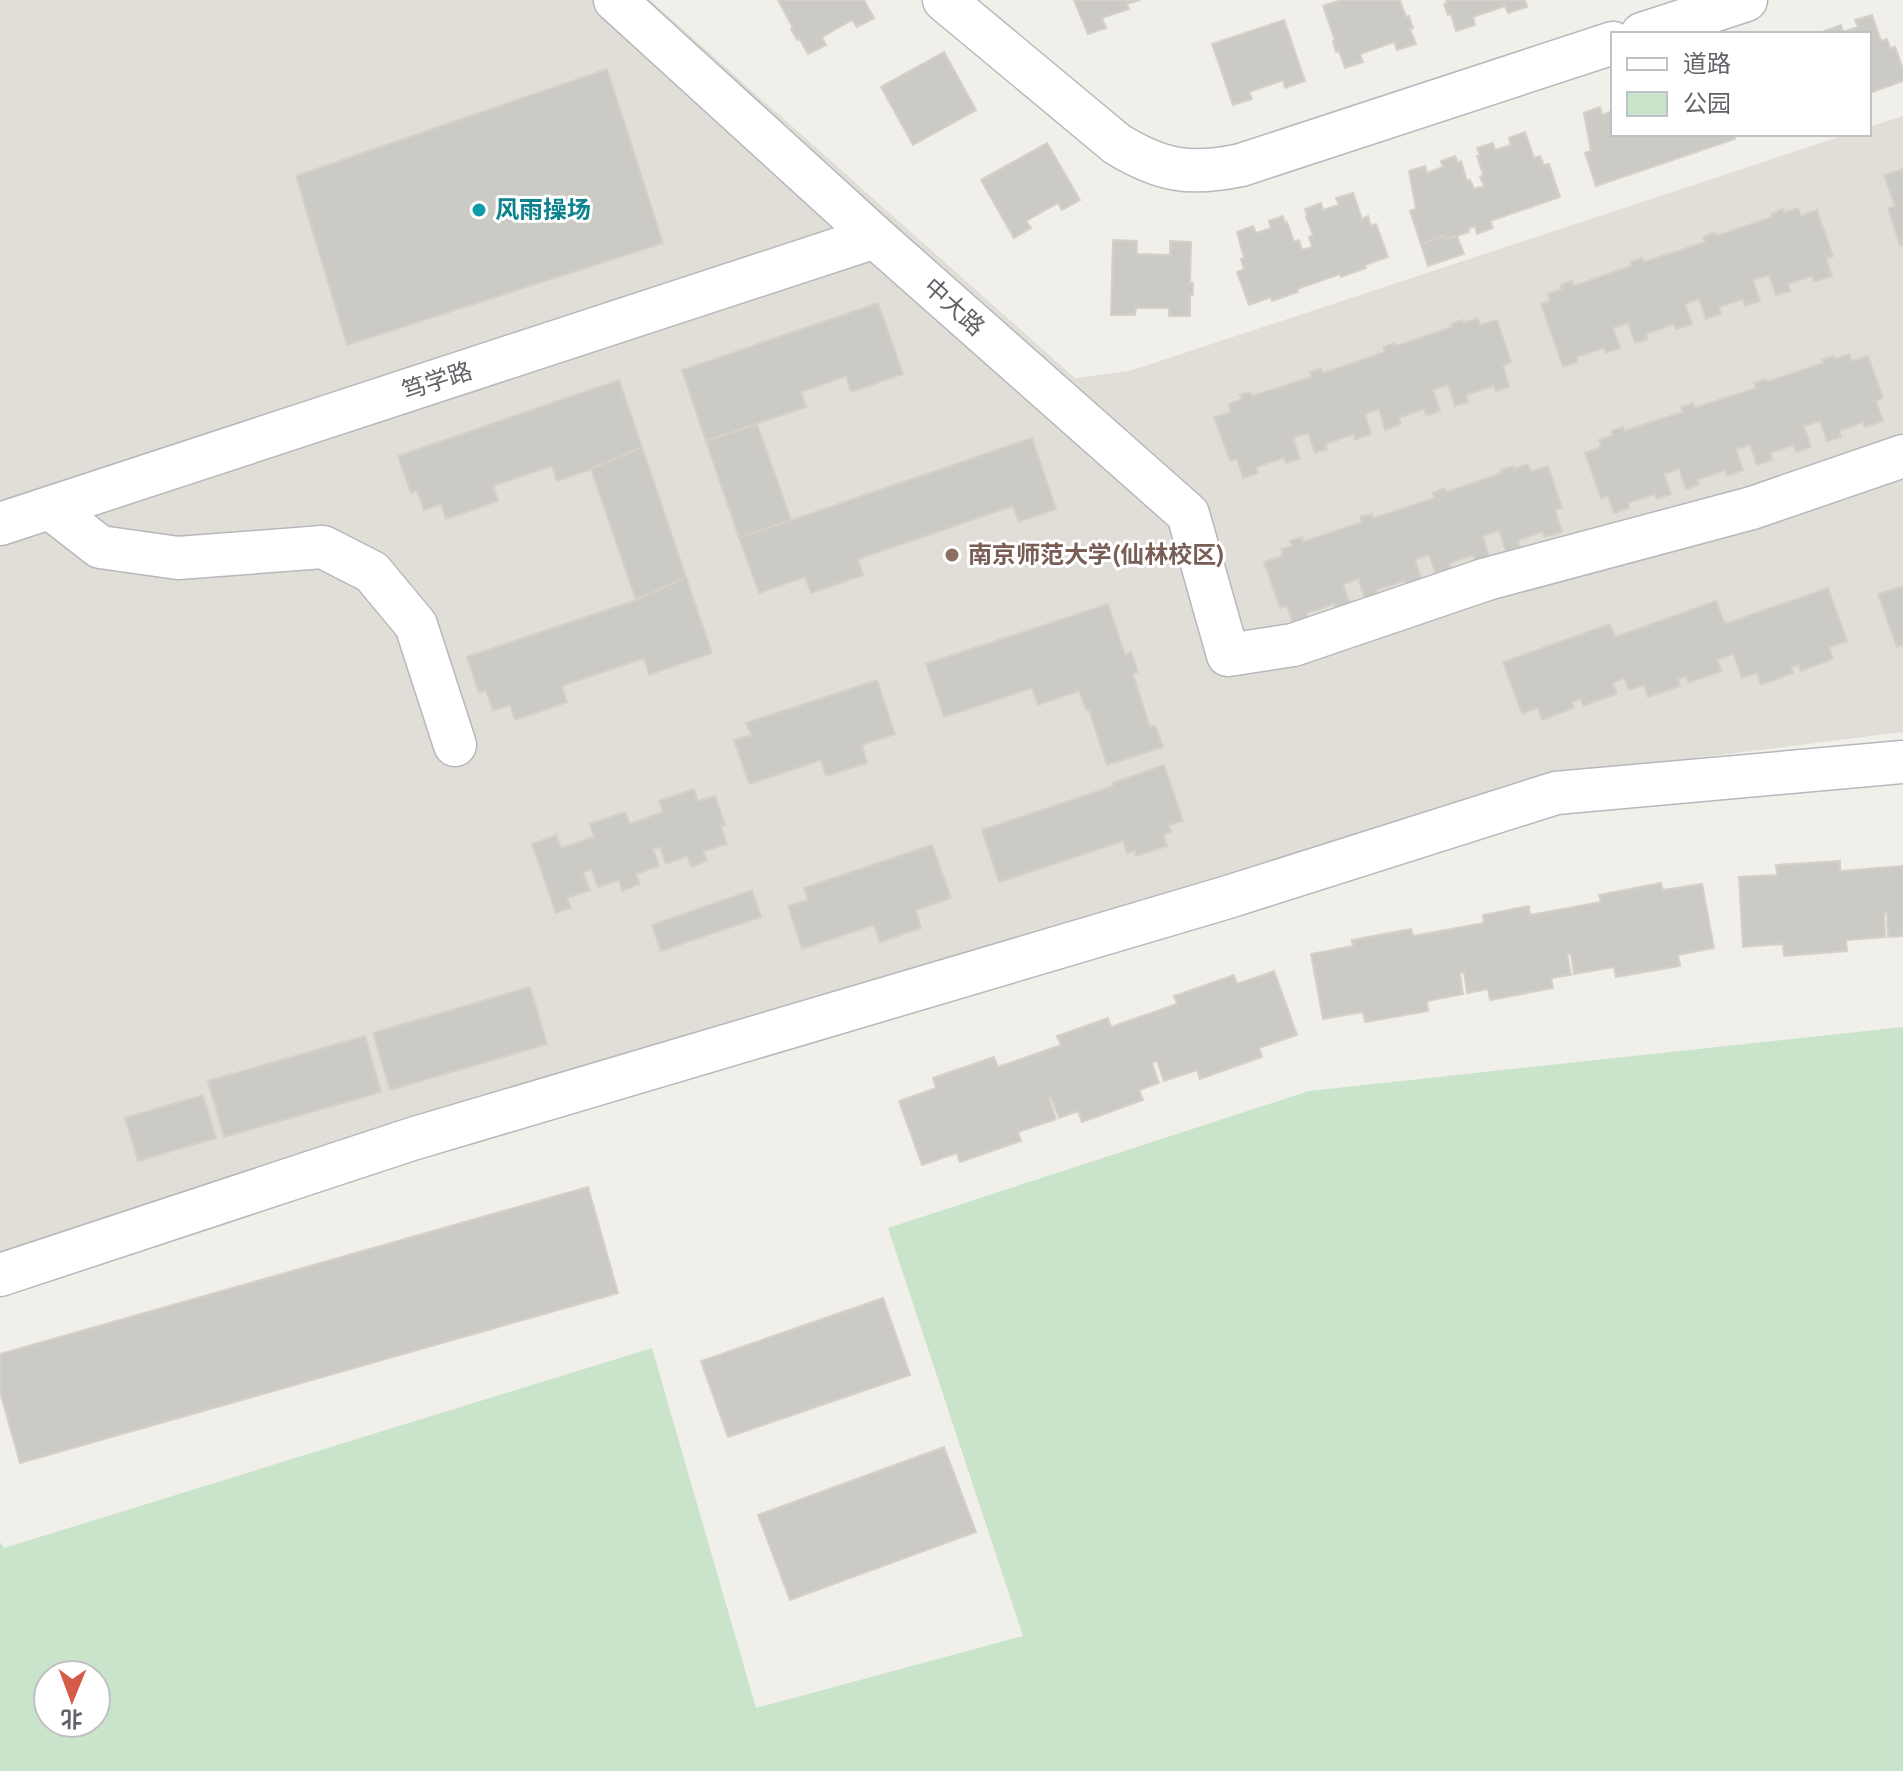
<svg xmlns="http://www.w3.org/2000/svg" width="1903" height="1771" font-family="Ubuntu,'Noto Sans SC',sans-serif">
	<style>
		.education { fill: #e0ded7 }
		.green { fill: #c9e4ca; fill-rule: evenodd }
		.building { fill: #cccac5; stroke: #d4d1c8; stroke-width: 2 }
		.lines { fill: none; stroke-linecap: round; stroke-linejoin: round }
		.street-casing { stroke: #b6b8bb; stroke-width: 45 }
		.street { stroke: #fff; stroke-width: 42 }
		.culture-dot { fill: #0f9aa8; stroke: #fff; stroke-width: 3 }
		.education-dot { fill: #8d6e63; stroke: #fff; stroke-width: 3 }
		.labels { text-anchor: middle; stroke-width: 6; stroke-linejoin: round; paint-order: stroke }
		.culture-label { font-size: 24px; font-weight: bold; fill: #0d838f; stroke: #fff; text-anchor: start }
		.street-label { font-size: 24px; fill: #606367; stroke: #fff }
		.education-label { font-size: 24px; font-weight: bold; fill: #785e54; stroke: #fff; text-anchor: start }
	</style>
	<rect width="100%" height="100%" fill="#f0efe9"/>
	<!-- education -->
	<polygon class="education" points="0,0 650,0 1075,378 1129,371 1145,366 1848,134 1869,134 1869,127 1903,116 1903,732 1551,776 0,1284"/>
	<!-- green -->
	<path class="green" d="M 1903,1027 L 1903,1771 L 0,1771 L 0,1542 L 4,1548 L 652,1348 L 756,1708 L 1023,1636 L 888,1228 L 1309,1091 ZM 48,1675 L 96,1675 L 96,1723 L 48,1723 Z"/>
	<!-- building -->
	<g class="building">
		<polygon points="778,0 864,0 874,18 857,27 852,20 822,37 826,45 808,54 799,38 797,40 791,29 793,28"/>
		<polygon points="1074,0 1140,0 1127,4 1129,9 1102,18 1106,28 1088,34"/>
		<polygon points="1341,0 1400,0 1406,17 1409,16 1413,28 1410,29 1416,44 1397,50 1394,42 1360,54 1363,62 1345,68 1339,51 1336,52 1333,41 1335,40 1323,6"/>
		<polygon points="1446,0 1525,0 1527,7 1508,13 1505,6 1473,17 1475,25 1456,31 1451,14 1448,15 1444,4 1447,4"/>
		<polygon points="1872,15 1881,41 1887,39 1890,48 1895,47 1903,69 1903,81 1869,93 1869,34 1825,34 1824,31 1841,25 1843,32 1858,27 1855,20"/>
		<polygon points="1284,20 1305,81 1285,88 1283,80 1249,92 1252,99 1233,105 1212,44"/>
		<polygon points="944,52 976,110 913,145 881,87"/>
		<polygon points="607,69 663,243 347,345 296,176"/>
		<polygon points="1600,107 1602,115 1613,111 1613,134 1733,134 1735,139 1596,186 1585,153 1591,151 1584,113"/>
		<polygon points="1525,132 1534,158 1540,156 1544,165 1549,164 1560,197 1490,221 1493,228 1477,234 1475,226 1469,228 1469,232 1446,239 1444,236 1421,244 1410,211 1416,209 1409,171 1425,166 1427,173 1443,167 1441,161 1455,156 1458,163 1461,161 1467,181 1470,180 1474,189 1484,186 1480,177 1483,175 1477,156 1480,156 1477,148 1493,143 1495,150 1511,145 1509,138"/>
		<polygon points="1047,143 1080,200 1062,210 1058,203 1026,221 1031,228 1014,238 981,180"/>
		<polygon points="1903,169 1903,245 1900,246 1888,208 1895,206 1884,175 1882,176"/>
		<polygon points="1353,193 1362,219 1368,216 1371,226 1376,224 1388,257 1365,265 1366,268 1341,277 1340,274 1297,289 1298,292 1272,301 1271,297 1249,305 1237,272 1244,269 1241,259 1244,258 1237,232 1253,226 1256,233 1271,228 1269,221 1283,216 1285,223 1287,222 1294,242 1299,240 1302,250 1312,247 1309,237 1313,235 1306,217 1307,216 1305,209 1321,203 1323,210 1339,205 1336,198"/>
		<polygon points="1798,208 1801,216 1817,210 1833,256 1826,258 1832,276 1814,282 1812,276 1788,284 1790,291 1776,295 1769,275 1753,280 1760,301 1745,306 1743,299 1719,307 1721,314 1706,319 1699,299 1685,304 1692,324 1676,329 1674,324 1646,334 1648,339 1635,343 1628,323 1613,328 1620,348 1606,353 1604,348 1576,357 1578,362 1563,367 1541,304 1550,301 1548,294 1562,289 1560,285 1572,281 1573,286 1632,266 1630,262 1642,258 1644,262 1705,242 1703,237 1715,232 1716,236 1772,217 1771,214 1783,209 1784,213"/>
		<polygon points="1444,236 1446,239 1457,236 1464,254 1428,266 1421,244"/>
		<polygon points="1113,240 1137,241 1137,254 1170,255 1170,241 1191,242 1190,283 1193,283 1193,295 1190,295 1190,316 1169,316 1169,308 1136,308 1135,315 1111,315"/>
		<polygon points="878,303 903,374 851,392 846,376 801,392 806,407 706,441 682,370"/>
		<polygon points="1478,318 1480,325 1497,320 1511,362 1503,366 1509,387 1496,391 1494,386 1466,395 1468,402 1455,406 1448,385 1433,390 1440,411 1426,416 1424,409 1399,418 1401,424 1385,430 1379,409 1365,414 1371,434 1355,440 1354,434 1326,444 1327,449 1315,453 1308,433 1293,438 1300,459 1286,463 1284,458 1256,467 1258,473 1243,478 1237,459 1230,461 1214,417 1231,412 1229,404 1242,399 1240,395 1250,392 1252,396 1311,377 1310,372 1321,368 1323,373 1385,352 1383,347 1395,343 1396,346 1452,327 1450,324 1463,320 1464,323"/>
		<polygon points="1849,354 1852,361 1868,356 1883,398 1876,401 1883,421 1865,427 1863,422 1839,431 1841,437 1827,441 1820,421 1804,426 1811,447 1796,452 1794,445 1770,453 1773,460 1757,465 1750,445 1736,449 1743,470 1727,476 1725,470 1697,480 1699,485 1686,489 1679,469 1664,474 1671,494 1657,499 1655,494 1628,503 1629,508 1614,513 1608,496 1601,498 1585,453 1601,447 1599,440 1613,435 1611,431 1623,427 1624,431 1683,412 1681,407 1693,403 1694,408 1756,388 1754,383 1766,379 1767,382 1823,363 1822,360 1834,356 1835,359"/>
		<polygon points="619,380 642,447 591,469 557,481 552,466 493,486 498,501 446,519 441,504 424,510 417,491 411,493 398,456"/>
		<polygon points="757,424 791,520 739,538 706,441"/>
		<polygon points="1032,438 1056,509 1019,522 1013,506 858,559 863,575 811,593 805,577 759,593 739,538"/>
		<polygon points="642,447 686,577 636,600 591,469"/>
		<polygon points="1528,464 1531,472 1548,466 1562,508 1555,510 1562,532 1544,537 1542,532 1518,540 1520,547 1506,552 1499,530 1483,536 1489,557 1475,562 1473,555 1449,563 1452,570 1436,575 1429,555 1415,560 1422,580 1406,585 1404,581 1376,590 1378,595 1365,599 1358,579 1343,584 1350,604 1336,609 1334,604 1307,613 1308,618 1293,623 1287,606 1280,608 1264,562 1283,556 1281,549 1292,546 1290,541 1302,537 1303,542 1362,522 1360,517 1372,514 1373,518 1435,498 1433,493 1445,488 1446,492 1502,473 1501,470 1513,466 1514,469"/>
		<polygon points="686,577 712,653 649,675 644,658 562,686 567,702 515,720 510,705 493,711 486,690 479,693 467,657 636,600"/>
		<polygon points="1903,586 1903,645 1897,647 1878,594"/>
		<polygon points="1828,588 1847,641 1829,647 1833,659 1801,671 1799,665 1791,667 1793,673 1761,685 1757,673 1742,678 1733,654 1717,660 1722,671 1688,683 1686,676 1678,679 1680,686 1648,697 1644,685 1629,690 1624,678 1613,683 1617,694 1583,706 1581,699 1572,702 1574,708 1542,720 1538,708 1522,714 1503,662 1610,624 1615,637 1716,601 1725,624"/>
		<polygon points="1108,604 1125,655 1131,652 1138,672 1133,674 1150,727 1155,725 1163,747 1107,765 1089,710 1086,710 1079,691 1038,705 1032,688 944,717 926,664"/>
		<polygon points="877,680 895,734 862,745 867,763 826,776 821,760 749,784 734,740 751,735 746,723"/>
		<polygon points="1164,765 1183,821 1169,825 1171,832 1163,835 1167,846 1136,856 1135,851 1127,853 1123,841 999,882 982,830 1113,786 1112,783"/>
		<polygon points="694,789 698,801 715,796 725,825 721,826 727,844 703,851 707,861 691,867 687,856 666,864 660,847 653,849 659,866 636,874 640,884 622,891 619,880 598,887 591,869 583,872 590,890 567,898 571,908 556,913 532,844 556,835 561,848 594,837 590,824 625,812 630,824 663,812 659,801"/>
		<polygon points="932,845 951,898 916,910 921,928 880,942 874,925 802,949 788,906 808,900 804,888"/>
		<polygon points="1840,861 1840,871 1903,866 1903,936 1888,937 1887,913 1884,913 1885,937 1846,940 1847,951 1784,956 1783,944 1743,947 1739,877 1777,875 1776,865"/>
		<polygon points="1661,883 1663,890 1702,884 1714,948 1678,955 1680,966 1616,977 1614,967 1574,974 1571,954 1567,954 1571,975 1551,978 1553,988 1490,1000 1488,989 1467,993 1464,972 1460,973 1463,994 1427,1001 1428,1011 1365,1022 1363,1012 1323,1019 1311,954 1353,946 1352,940 1411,929 1413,936 1484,923 1483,915 1529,906 1530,915 1601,902 1599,895"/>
		<polygon points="752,890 761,917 661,951 652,925"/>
		<polygon points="1274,971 1297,1035 1259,1048 1262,1057 1200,1079 1197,1070 1164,1081 1157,1061 1152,1063 1159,1083 1139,1090 1143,1100 1082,1122 1078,1111 1059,1118 1051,1097 1049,1098 1056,1119 1018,1132 1021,1141 960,1162 957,1153 922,1165 899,1101 936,1088 933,1078 994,1057 998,1067 1061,1045 1057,1036 1108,1018 1111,1027 1177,1004 1174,996 1234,975 1237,984"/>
		<polygon points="530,987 547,1044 390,1090 373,1033"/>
		<polygon points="365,1036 381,1092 224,1137 208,1081"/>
		<polygon points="203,1095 216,1138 138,1161 125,1118"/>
		<polygon points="588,1187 618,1293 20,1463 0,1392 0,1354"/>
		<polygon points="883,1298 910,1375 728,1437 701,1361"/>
		<polygon points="944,1447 976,1532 790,1600 758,1515"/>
	</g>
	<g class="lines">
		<defs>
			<g id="street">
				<polyline points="615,0 875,237 1188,514 1228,655 1293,645 1487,579 1752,508 1903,456"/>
				<path d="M 944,0 L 1117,144 C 1161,171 1190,176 1241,165 L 1613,43"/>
				<polyline points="1642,34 1746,0"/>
				<polyline points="50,508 100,547 178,558 323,547 372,572 416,625 455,745"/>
				<polyline points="0,524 875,237"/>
				<polyline points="0,1275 412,1139 1228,897 1556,793 1903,762"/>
			</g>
		</defs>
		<!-- street casing -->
		<use href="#street" class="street-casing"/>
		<!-- street -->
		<use href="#street" class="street"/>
	</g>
	<!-- markers -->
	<circle class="culture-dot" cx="479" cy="210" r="8"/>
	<circle class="education-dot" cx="952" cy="555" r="8"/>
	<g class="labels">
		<!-- culture labels -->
		<g class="culture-label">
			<text x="495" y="218">风雨操场</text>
		</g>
		<!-- street labels -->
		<g class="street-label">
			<text transform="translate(954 307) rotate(42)" y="8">中大路</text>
			<text transform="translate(437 381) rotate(-18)" y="8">笃学路</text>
		</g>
		<!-- education labels -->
		<g class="education-label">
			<text x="968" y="563">南京师范大学(仙林校区)</text>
		</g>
	</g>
	<!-- legend -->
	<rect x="1611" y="32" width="260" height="104" fill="#ffffff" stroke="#bfc1c2" stroke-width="2"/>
	<rect x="1627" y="58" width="40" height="12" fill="#ffffff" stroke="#bfc1c2" stroke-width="2"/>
	<text x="1683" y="72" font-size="24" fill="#606367">道路</text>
	<rect x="1627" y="92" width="40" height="24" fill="#c9e4ca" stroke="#bfc1c2" stroke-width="2"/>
	<text x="1683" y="112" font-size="24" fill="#606367">公园</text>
	<!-- north arrow -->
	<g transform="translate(72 1699) rotate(181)"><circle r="38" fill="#ffffff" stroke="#bfc1c2" stroke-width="2"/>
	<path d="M0-6L14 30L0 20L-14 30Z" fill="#d55b49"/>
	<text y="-12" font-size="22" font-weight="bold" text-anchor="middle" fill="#606367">北</text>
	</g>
</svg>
